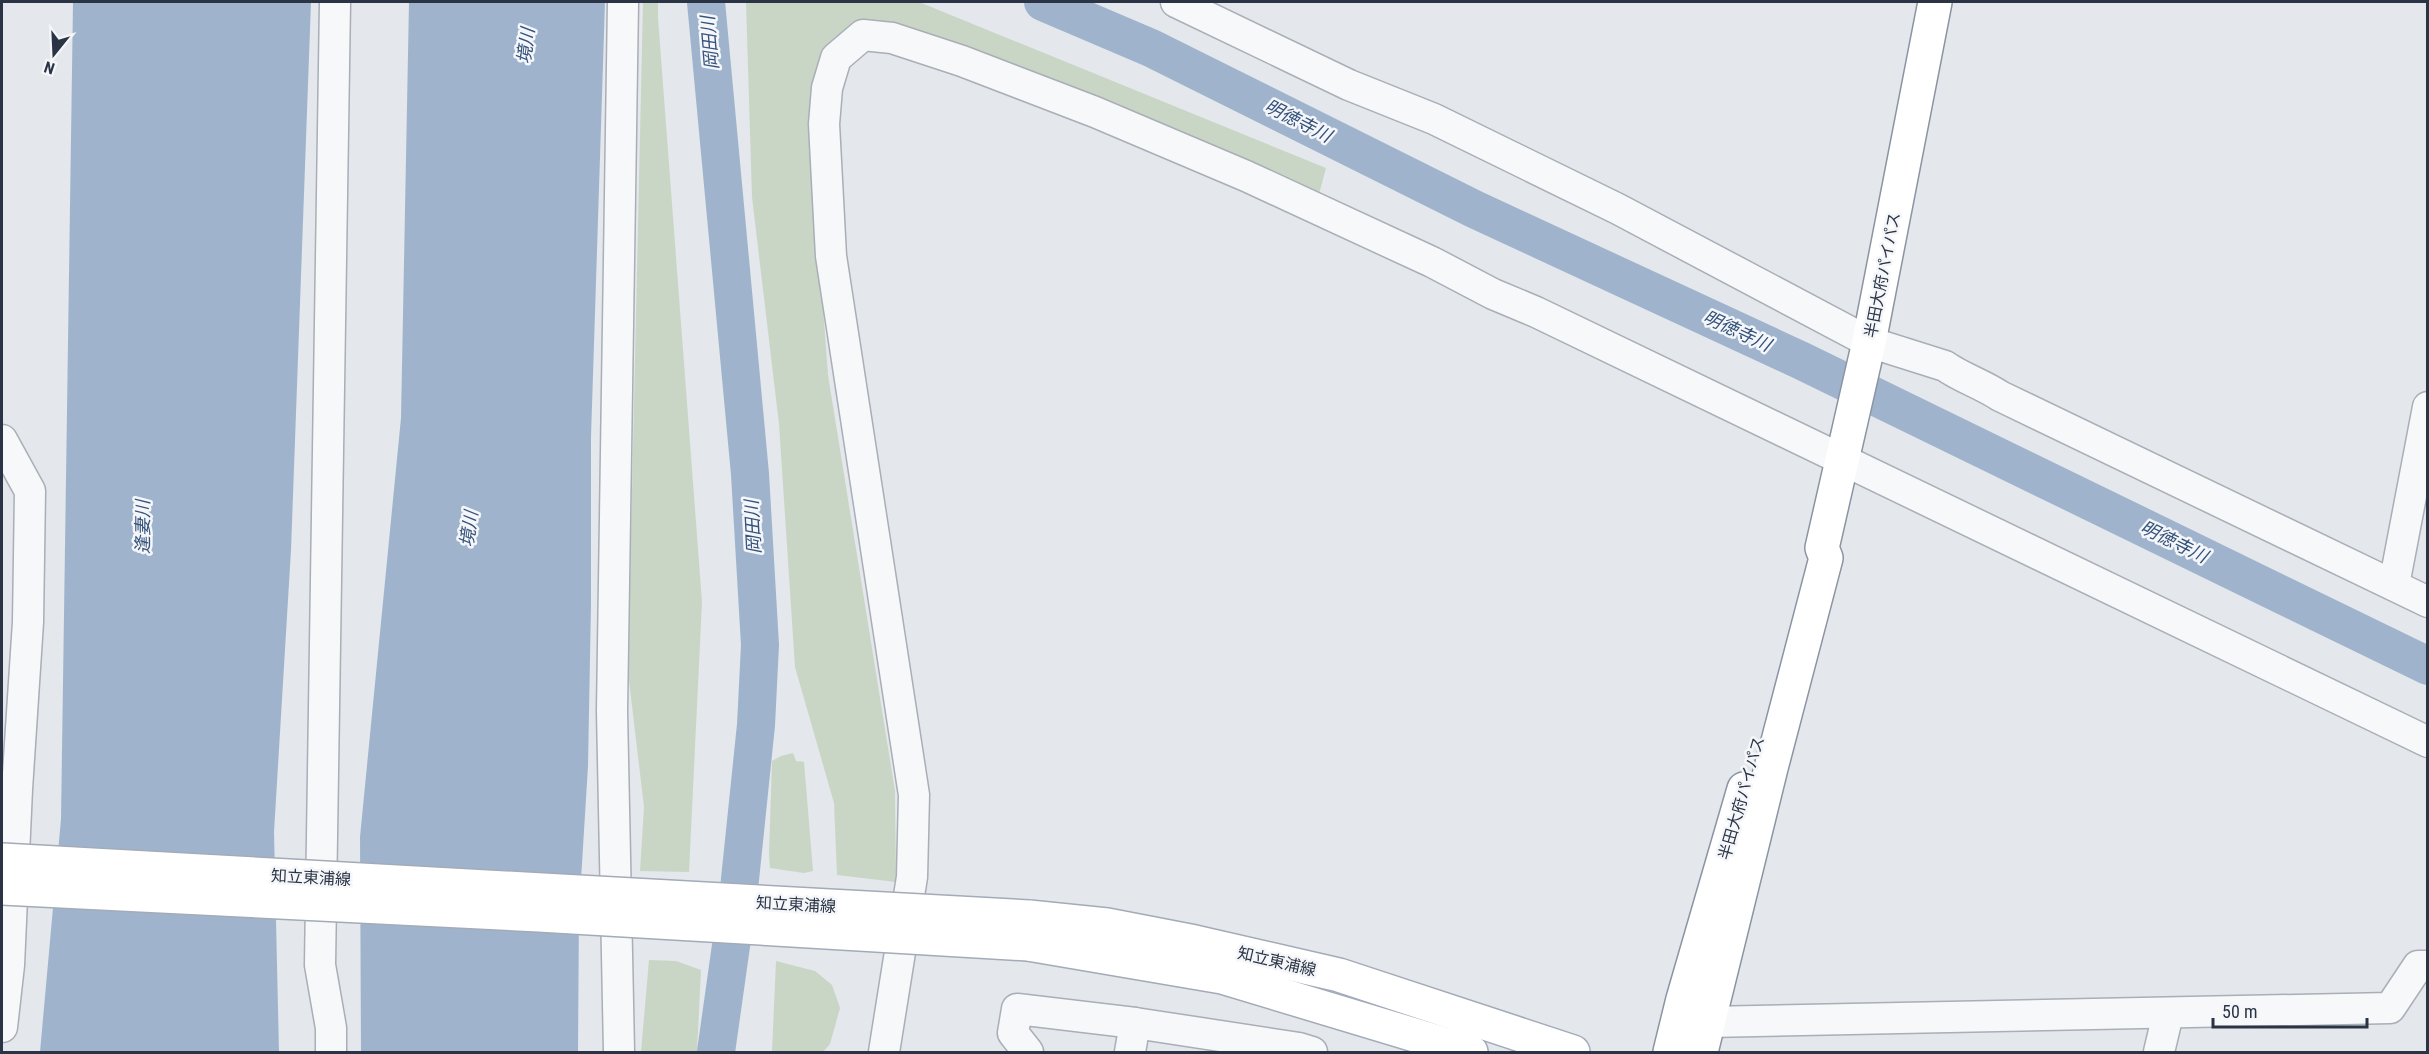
<svg xmlns="http://www.w3.org/2000/svg" width="2429" height="1054" font-family="'Roboto Condensed','Noto Sans JP',sans-serif">
	<style>
		.green { fill: #c9d6c5 }
		.water { fill: #9fb4cc }
		.lines { fill: none; stroke-linecap: round; stroke-linejoin: round }
		.river { stroke: #9fb4cc; stroke-width: 38 }
		.minor-casing { stroke: #a9aeb7; stroke-width: 33 }
		.major-casing { stroke: #a3abb8; stroke-width: 36 }
		.highway-casing { stroke: #8b94a3; stroke-width: 36 }
		.minor { stroke: #f7f8fa; stroke-width: 30 }
		.major { stroke: #fff; stroke-width: 33 }
		.highway { stroke: #fff; stroke-width: 33 }
		.major-bridge-casing { stroke: #a3abb8; stroke-width: 36; stroke-linecap: butt }
		.major-bridge { stroke: #fff; stroke-width: 33 }
		.labels { text-anchor: middle; stroke-width: 5; stroke-linejoin: round; paint-order: stroke }
		.street-label { font-size: 16px; fill: #2b3445; stroke: #f4f6f9 }
		.water-label { font-size: 18px; font-style: italic; fill: #34527a; stroke: #f4f6f9 }
	</style>
	<rect width="100%" height="100%" fill="#e4e7ec"/>
	<!-- green -->
	<g class="green">
		<polygon points="643,2 658,2 658,18 702,602 689,872 640,871 644,807 628,672"/>
		<polygon points="746,2 919,2 1326,168 1318,198 892,38 837,58 815,200 828,375 895,791 896,882 837,875 834,803 795,667 779,424 752,197"/>
		<polygon points="793,753 796,761 804,762 813,871 804,873 770,868 769,855 772,761 781,756"/>
		<polygon points="649,960 676,961 701,970 697,1052 641,1052"/>
		<polygon points="776,961 815,971 832,985 840,1008 830,1044 823,1052 772,1052"/>
	</g>
	<!-- water -->
	<g class="water">
		<polygon points="73,2 311,2 291,550 274,832 279,1052 40,1052 61,819"/>
		<polygon points="409,2 605,2 591,437 591,604 588,766 579,912 578,1052 361,1052 360,837 401,418"/>
	</g>
	<g class="lines">
		<!-- river -->
		<g class="river">
			<polyline points="706,2 750,474 760,645 756,725 739,889 716,1052"/>
			<polyline points="1043,2 1151,48 1474,209 1802,361 2428,666"/>
		</g>
		<defs>
			<g id="minor">
				<path d="M 1176,2 L 1349,85 L 1434,119 L 1618,209 L 1869,342 L 1945,366 C 1962,378 1982,384 2000,396 L 2428,602"/>
				<polyline points="2,440 30,491 28,622 17,789 9,965 2,1027"/>
				<polyline points="2394,585 2428,407"/>
				<polyline points="1708,1022 2390,1008 2418,966 2428,966"/>
				<polyline points="331,1052 331,1028 320,965 335,2"/>
				<polyline points="619,1052 612,711 623,2"/>
				<polyline points="884,1052 912,877 914,795 831,256 824,124 827,88 836,58 863,35 892,38 962,61 1095,112 1246,176 1432,262 1493,294 1536,312 2428,742"/>
				<polyline points="1028,1052 1013,1033 1017,1009 1135,1023 1299,1048 1312,1052"/>
				<polyline points="1130,1052 1135,1023"/>
				<polyline points="2159,1052 2168,1014"/>
			</g>
			<g id="major">
				<polyline points="1029,917 1107,925 1195,942 1339,975 1573,1052"/>
				<polyline points="1028,944 1222,977 1471,1052"/>
			</g>
			<g id="highway">
				<polyline points="1670,1052 1683,999 1744,789"/>
				<polyline points="1701,1052 1771,768 1826,558 1822,548 1869,342 1935,2"/>
			</g>
		</defs>
		<!-- minor casing -->
		<use href="#minor" class="minor-casing"/>
		<!-- major casing -->
		<use href="#major" class="major-casing"/>
		<!-- highway casing -->
		<use href="#highway" class="highway-casing"/>
		<!-- minor -->
		<use href="#minor" class="minor"/>
		<!-- major -->
		<use href="#major" class="major"/>
		<!-- highway -->
		<use href="#highway" class="highway"/>
		<defs>
			<g id="major-bridge">
				<polyline points="2,860 1029,917"/>
				<polyline points="2,888 539,915 1028,944"/>
			</g>
		</defs>
		<!-- major-bridge casing -->
		<use href="#major-bridge" class="major-bridge-casing"/>
		<!-- major-bridge -->
		<use href="#major-bridge" class="major-bridge"/>
	</g>
	<g class="labels">
		<!-- street labels -->
		<g class="street-label">
			<text transform="translate(1882 275) rotate(-79)" y="6">半田大府パイパス</text>
			<text transform="translate(1741 798) rotate(-74)" y="6">半田大府パイパス</text>
			<text transform="translate(311 877) rotate(3)" y="6">知立東浦線</text>
			<text transform="translate(796 904) rotate(3)" y="6">知立東浦線</text>
			<text transform="translate(1277 961) rotate(13)" y="6">知立東浦線</text>
		</g>
		<!-- water labels -->
		<g class="water-label">
			<text transform="translate(710 43) rotate(-95)" y="6">岡田川</text>
			<text transform="translate(526 46) rotate(-83)" y="6">境川</text>
			<text transform="translate(1298 121) rotate(27)" y="6">明徳寺川</text>
			<text transform="translate(1737 331) rotate(25)" y="6">明徳寺川</text>
			<text transform="translate(143 527) rotate(-90)" y="6">逢妻川</text>
			<text transform="translate(753 527) rotate(-93)" y="6">岡田川</text>
			<text transform="translate(469 529) rotate(-82)" y="6">境川</text>
			<text transform="translate(2174 542) rotate(26)" y="6">明徳寺川</text>
		</g>
	</g>
	<!-- border -->
	<rect width="2429" height="1054" fill="none" stroke="#2b3445" stroke-width="6"/>
	<!-- north arrow -->
	<g transform="translate(54 54) rotate(198)" stroke="#f4f6f9" stroke-width="4.5" paint-order="stroke">
	<path d="M0-4.5L10 22L0 15L-10 22Z" fill="#2b3445"/>
	<text y="-9" font-size="16" font-weight="bold" text-anchor="middle" fill="#2b3445">N</text>
	</g>
	<!-- scale -->
	<path d="M2213 1018v9h154v-9" fill="none" stroke="#2b3445" stroke-width="3"/>
	<text x="2222" y="1018" font-size="18" fill="#2b3445" stroke="#f4f6f9" stroke-width="4.5" paint-order="stroke">50 m</text>
</svg>
